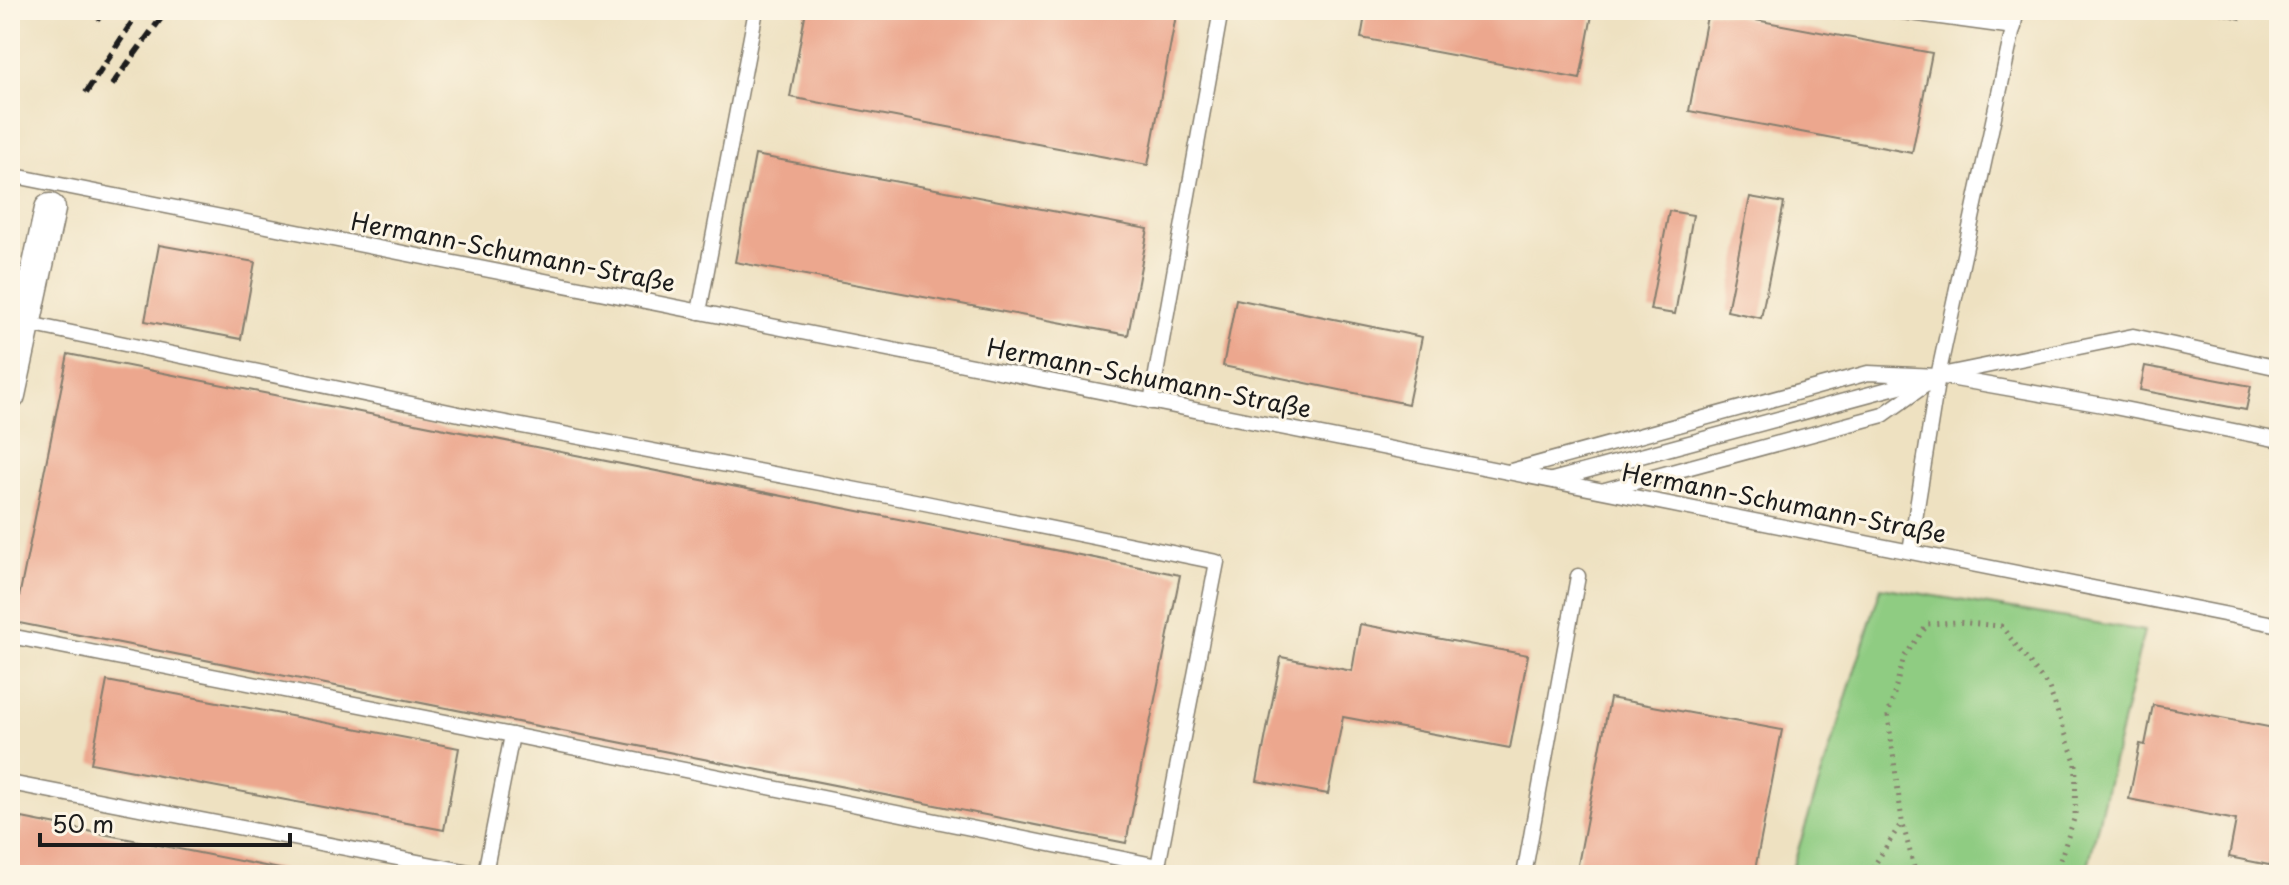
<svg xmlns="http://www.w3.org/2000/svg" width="2289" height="885" font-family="'Playpen Sans',sans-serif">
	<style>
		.green { fill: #8fcc82; stroke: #56744f; stroke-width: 2 }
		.building { fill: #eca78e }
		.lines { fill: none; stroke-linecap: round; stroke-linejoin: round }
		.service-casing { stroke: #857e6e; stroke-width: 17 }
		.minor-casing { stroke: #857e6e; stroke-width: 33 }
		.path { stroke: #857e6e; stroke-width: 5; stroke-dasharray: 2 6; stroke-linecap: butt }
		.service { stroke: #fff; stroke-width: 14 }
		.minor { stroke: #fff; stroke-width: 30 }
		.rail { stroke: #1c1c1c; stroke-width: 6; stroke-dasharray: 12 6; stroke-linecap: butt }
		.labels { text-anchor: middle; stroke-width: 6; stroke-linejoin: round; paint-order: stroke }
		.street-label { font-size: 24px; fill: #1c1c1c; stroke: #fcf5e5 }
	</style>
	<rect width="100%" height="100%" fill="#fcf5e5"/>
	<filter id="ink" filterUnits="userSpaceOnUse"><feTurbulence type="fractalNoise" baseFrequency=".0125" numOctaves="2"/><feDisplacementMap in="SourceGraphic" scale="16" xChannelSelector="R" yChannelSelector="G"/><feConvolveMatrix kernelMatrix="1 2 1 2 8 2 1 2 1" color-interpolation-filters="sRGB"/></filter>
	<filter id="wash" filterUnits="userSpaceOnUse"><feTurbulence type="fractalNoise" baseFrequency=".006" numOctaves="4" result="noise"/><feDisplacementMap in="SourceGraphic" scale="32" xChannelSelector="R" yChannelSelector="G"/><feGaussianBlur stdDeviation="1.8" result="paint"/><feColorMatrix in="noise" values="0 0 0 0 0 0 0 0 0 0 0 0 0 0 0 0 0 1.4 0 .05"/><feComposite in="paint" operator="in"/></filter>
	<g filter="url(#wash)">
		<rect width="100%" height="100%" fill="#eee1c1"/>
		<!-- green -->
		<polygon class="green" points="1881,587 2144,631 2086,875 1790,875"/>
		<g id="blocks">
			<!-- building -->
			<g class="building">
				<polygon points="806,10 1177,10 1148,165 790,97"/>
				<polygon points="1366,10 1563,10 1592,15 1580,79 1361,38"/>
				<polygon points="2204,10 2243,10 2241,19"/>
				<polygon points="1708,11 1932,53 1912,153 1689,111"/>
				<polygon points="755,155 1148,229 1128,335 735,262"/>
				<polygon points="1750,197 1784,203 1761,318 1727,311"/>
				<polygon points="1669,211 1693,215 1675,314 1650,310"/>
				<polygon points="159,245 255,262 241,339 145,321"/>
				<polygon points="1236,299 1422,337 1408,404 1223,366"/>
				<polygon points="68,354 1180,575 1126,843 14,622"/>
				<polygon points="2145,366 2251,386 2246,410 2140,390"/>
				<polygon points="1360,624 1528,655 1510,748 1343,717 1328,794 1257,781 1281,657 1352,671"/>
				<polygon points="107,681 459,748 444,830 91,763"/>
				<polygon points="1610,698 1782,730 1754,875 1576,875"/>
				<polygon points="2153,705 2279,729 2279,867 2229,857 2236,820 2129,799 2140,744 2145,745"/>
				<polygon points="22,818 305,874 305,875 11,875"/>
			</g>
		</g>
	</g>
	<g filter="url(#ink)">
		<use href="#blocks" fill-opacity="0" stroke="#857e6e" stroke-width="2"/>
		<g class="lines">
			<defs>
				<g id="service">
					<polyline points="1889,10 2014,27"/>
					<polyline points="10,175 2279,625"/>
					<polyline points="699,312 756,10"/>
					<polyline points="10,320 459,414 925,503 1217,562 1158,866"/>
					<polyline points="1946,374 2133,336 2279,368"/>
					<polyline points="1151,402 1221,10"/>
					<polyline points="1511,471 1868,373 1938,376 2109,406 2279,440"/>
					<polyline points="1552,480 1922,380"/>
					<polyline points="1605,490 1883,415 1931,381"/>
					<polyline points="1910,551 1938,376 2017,10"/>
					<polyline points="10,636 512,735"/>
					<polyline points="10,783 485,875"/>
					<polyline points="485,873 512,735 1158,866 1156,874"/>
					<polyline points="1524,875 1578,576"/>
				</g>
				<polyline id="minor" points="10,395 50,209"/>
			</defs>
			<!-- service casing -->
			<use href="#service" class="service-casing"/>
			<!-- minor casing -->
			<use href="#minor" class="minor-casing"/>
			<!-- path -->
			<g class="path">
				<polyline points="2056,873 2070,875"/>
				<polyline points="1868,875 1902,822"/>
				<polyline points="1916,875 1902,821 1888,716 1904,657 1928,624 1956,622 2001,626 2049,688 2076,764 2075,816 2056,872"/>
			</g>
			<!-- service -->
			<use href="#service" class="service"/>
			<!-- minor -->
			<use href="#minor" class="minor"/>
			<!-- rail -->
			<g class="rail">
				<polyline points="97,20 104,10"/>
				<polyline points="112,85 167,10"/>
				<polyline points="86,93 140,10"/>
			</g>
		</g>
	</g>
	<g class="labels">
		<!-- street labels -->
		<g class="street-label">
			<text transform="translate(513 253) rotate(11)" y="8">Hermann-Schumann-Straße</text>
			<text transform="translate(1149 379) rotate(11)" y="8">Hermann-Schumann-Straße</text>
			<text transform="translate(1784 504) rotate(11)" y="8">Hermann-Schumann-Straße</text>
		</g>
	</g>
	<!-- margin -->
	<rect width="2289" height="885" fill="none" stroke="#fcf5e5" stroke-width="40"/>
	<!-- scale -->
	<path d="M40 833v12h250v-12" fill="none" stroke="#1c1c1c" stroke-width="4"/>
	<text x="52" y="833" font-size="24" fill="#1c1c1c" stroke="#fcf5e5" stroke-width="6" paint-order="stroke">50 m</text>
</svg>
